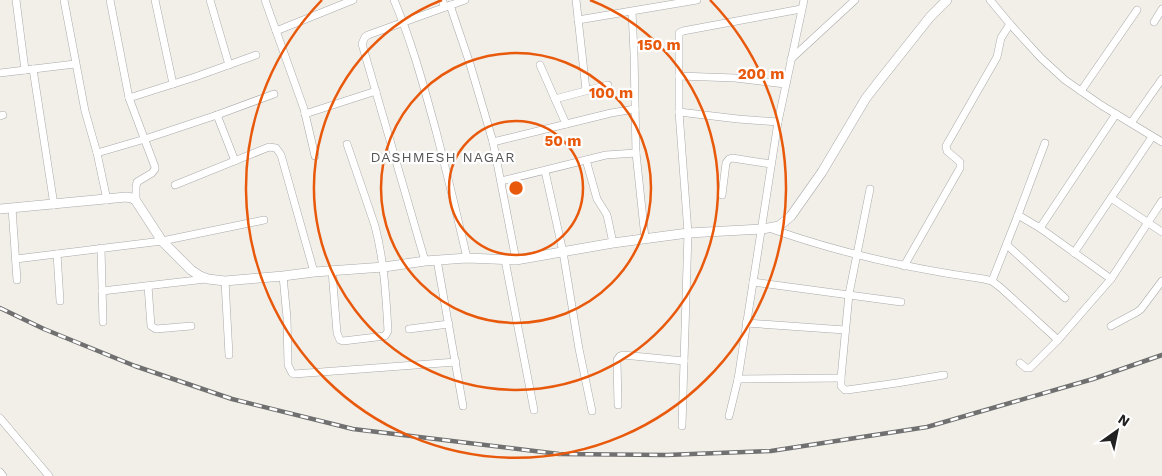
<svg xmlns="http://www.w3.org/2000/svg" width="1162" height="476" font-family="'Work Sans',sans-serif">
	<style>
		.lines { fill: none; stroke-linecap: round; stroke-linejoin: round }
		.minor-casing { stroke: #a9a9a9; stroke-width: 8 }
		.tertiary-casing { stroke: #a9a9a9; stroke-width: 10 }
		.minor { stroke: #fff; stroke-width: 7 }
		.tertiary { stroke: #fff; stroke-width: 9 }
		.rail-casing { stroke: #707070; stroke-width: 4.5 }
		.rail { stroke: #fff; stroke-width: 2.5; stroke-dasharray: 8; stroke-linecap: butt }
		.ring { fill: none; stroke: #e8590c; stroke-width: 2.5 }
		.labels { text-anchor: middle; stroke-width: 4.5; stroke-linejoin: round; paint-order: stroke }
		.neighbourhood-label { font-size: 14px; letter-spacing: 1px; fill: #555; stroke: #fff }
		.centre { fill: #e8590c; stroke: #fff; stroke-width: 2.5 }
		.ring-label { font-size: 15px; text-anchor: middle; font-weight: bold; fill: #e8590c; stroke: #fff; stroke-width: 4.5; stroke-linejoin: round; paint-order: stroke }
	</style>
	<rect width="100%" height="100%" fill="#f2efe9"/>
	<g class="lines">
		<defs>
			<g id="minor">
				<polyline points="16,0 25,70"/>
				<polyline points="64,0 85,111 97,153 107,200"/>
				<polyline points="110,0 129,98 155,167 155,169 152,173 137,182 136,187 136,201"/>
				<polyline points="155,0 173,84"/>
				<polyline points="210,0 229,65"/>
				<polyline points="265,0 304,109 315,156"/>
				<path d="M 394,0 C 412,42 424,87 436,131 C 447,173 457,215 467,258"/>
				<polyline points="442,0 445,7"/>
				<polyline points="576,0 586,90"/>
				<polyline points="990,0 1010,24 1041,58 1065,80 1101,105 1162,142"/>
				<polyline points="450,5 470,64 493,142 516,260"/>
				<polyline points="632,12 634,53 636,153 645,238"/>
				<polyline points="578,20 697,0"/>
				<polyline points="1154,22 1162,9"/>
				<polyline points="276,31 353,0"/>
				<polyline points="791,59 855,0"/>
				<polyline points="540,65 566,124"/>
				<polyline points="33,69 54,205"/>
				<polyline points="0,73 75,64"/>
				<polyline points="679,76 735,78 785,84"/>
				<polyline points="1081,91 1137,10"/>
				<polyline points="129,98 195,77 256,55"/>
				<polyline points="555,99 608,85"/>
				<polyline points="679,112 738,119 778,122"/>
				<polyline points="305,114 376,91"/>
				<polyline points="217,115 235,161"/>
				<polyline points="0,116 3,115"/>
				<polyline points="1131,123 1162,79"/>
				<polyline points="493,142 611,113 635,109"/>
				<polyline points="97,153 145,139 217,115 274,94"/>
				<polyline points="586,160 597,199 607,215 613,243"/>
				<polyline points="545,171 563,252 579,349 592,411"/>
				<polyline points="501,181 606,155 636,153"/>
				<polyline points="175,185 269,147 276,148 281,155 314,272"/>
				<polyline points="870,189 849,294 841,378 841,386 845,390 847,390 897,383 944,375"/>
				<polyline points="722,195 726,163 729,159 732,158 771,164"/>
				<polyline points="1111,198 1162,232"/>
				<polyline points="12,208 17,280"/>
				<polyline points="1018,215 1040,228 1111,279"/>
				<path d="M 769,228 C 839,253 911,269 984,279 L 992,281 L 1001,288 L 1058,340"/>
				<polyline points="1040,228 1116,114"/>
				<polyline points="1007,245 1065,298"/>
				<polyline points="101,248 103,322"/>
				<polyline points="1074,253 1152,137"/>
				<polyline points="57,254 60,301"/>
				<polyline points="16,259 162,241 264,220"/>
				<polyline points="437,260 463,406"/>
				<polyline points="505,260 534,410"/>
				<polyline points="425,261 362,44 365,37 368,35 465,0"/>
				<polyline points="904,266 960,168 960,162 947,151 946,146 997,57 1001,38 1010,24"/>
				<path d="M 332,271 L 337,333 L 340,340 L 343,341 L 385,336 L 388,331 C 386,296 384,260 375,226 L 347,144"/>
				<polyline points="283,276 287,318 288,365 292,373 294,374 456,362"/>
				<polyline points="225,281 229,355"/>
				<polyline points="992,281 1018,215 1045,143"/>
				<polyline points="753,282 901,302"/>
				<polyline points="148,286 151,326 156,329 191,326"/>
				<polyline points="102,291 206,279"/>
				<polyline points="746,323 845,330"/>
				<polyline points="1111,326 1137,312 1141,309 1162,281"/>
				<polyline points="409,329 449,324"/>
				<polyline points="1020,363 1026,368 1030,368 1058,340 1111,279 1162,201"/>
				<polyline points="738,379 841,378"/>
				<polyline points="618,405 617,360 620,356 623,355 684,361"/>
				<polyline points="729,416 738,379 778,122 804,0"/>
				<polyline points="0,418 49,476"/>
				<polyline points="682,426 688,233 679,112 679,33 683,31 801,9"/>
				<polyline points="0,472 3,476"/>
			</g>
			<polyline id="tertiary" points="0,209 126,197 132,198 136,201 162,241 191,270 200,276 208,279 225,281 283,276 314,272 384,267 425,261 467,258 516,260 613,243 688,233 762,229 779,226 791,216 822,172 866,98 880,80 930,17 947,0"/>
		</defs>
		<!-- minor casing -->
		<use href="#minor" class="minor-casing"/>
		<!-- tertiary casing -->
		<use href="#tertiary" class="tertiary-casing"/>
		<!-- minor -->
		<use href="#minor" class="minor"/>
		<!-- tertiary -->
		<use href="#tertiary" class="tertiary"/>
		<defs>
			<polyline id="rail" points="0,308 44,329 135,366 232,399 353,429 559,454 666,455 771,451 927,427 1093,379 1162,355"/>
		</defs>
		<!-- rail casing -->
		<use href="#rail" class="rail-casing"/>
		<!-- rail -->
		<use href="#rail" class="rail"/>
	</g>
	<!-- distance rings -->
	<g class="ring">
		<circle cx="516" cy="188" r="67"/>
		<circle cx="516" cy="188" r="135"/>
		<path d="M590 0A202 202 0 1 1 442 0"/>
		<path d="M710 0A270 270 0 1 1 322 0"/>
	</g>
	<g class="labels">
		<!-- neighbourhood labels -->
		<g class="neighbourhood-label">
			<text x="443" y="162">DASHMESH NAGAR</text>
		</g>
	</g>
	<circle cx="516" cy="188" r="8" class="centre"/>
	<g class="ring-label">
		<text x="659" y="50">150 m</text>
		<text x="761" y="79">200 m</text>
		<text x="611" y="98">100 m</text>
		<text x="563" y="146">50 m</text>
	</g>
	<!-- north arrow -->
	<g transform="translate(1117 431) rotate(33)" stroke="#ffffff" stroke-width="4" paint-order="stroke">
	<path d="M0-4L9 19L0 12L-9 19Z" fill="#222222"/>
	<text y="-8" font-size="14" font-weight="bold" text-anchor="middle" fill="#222222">N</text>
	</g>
</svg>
